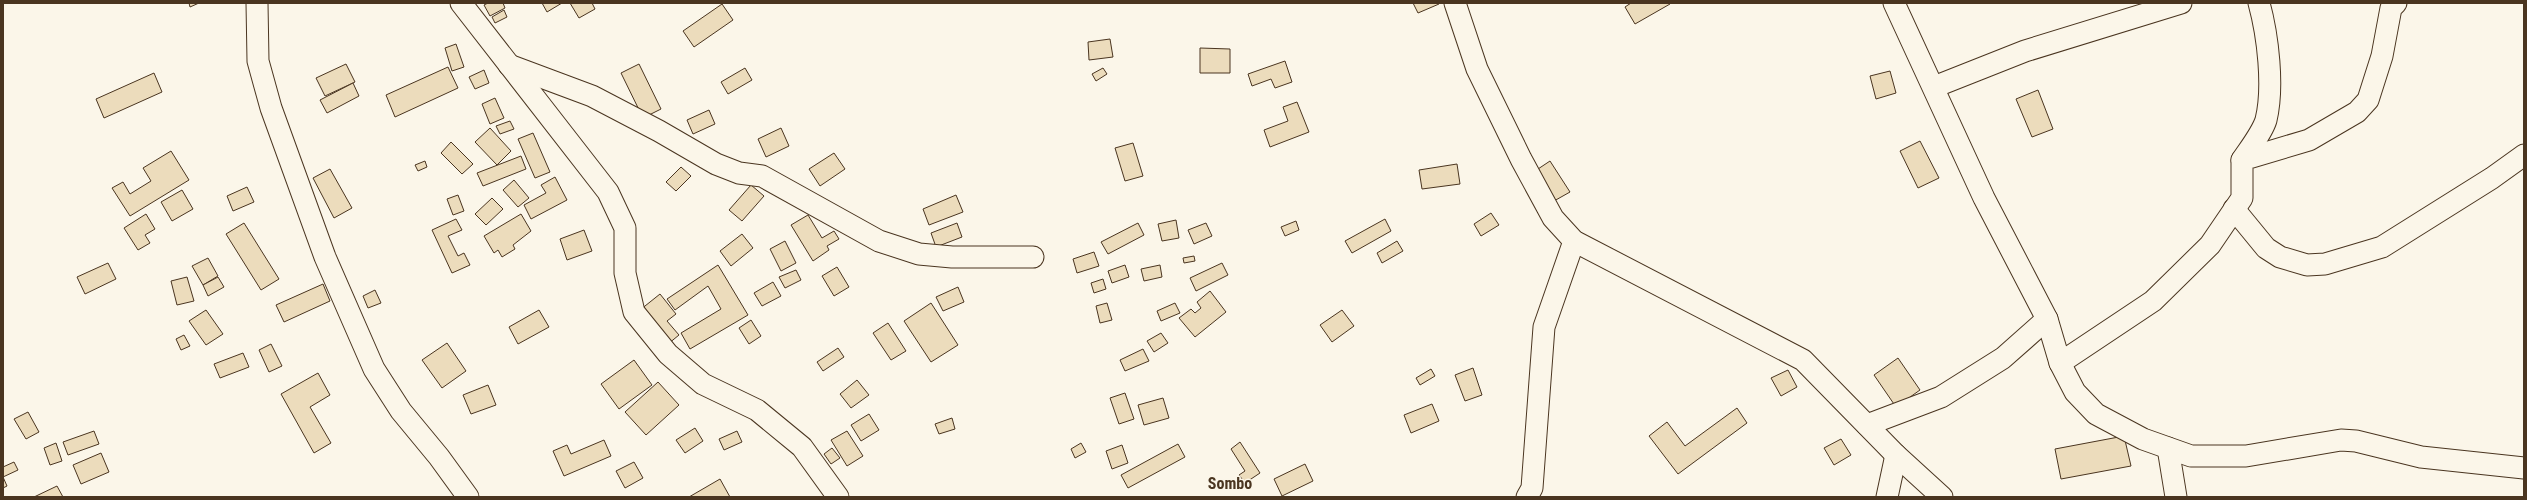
<svg xmlns="http://www.w3.org/2000/svg" width="2527" height="500" font-family="'Roboto Condensed',sans-serif">
	<style>
		.building { fill: #ecdcbc; stroke: #4a3520 }
		.lines { fill: none; stroke-linecap: round; stroke-linejoin: round }
		.minor-casing { stroke: #4a3520; stroke-width: 23 }
		.minor { stroke: #fbf6e9; stroke-width: 21 }
		.labels { text-anchor: middle; stroke-width: 3; stroke-linejoin: round; paint-order: stroke }
		.district-label { font-size: 16px; font-weight: bold; fill: #4a3520; stroke: #fbf6e9 }
	</style>
	<rect width="100%" height="100%" fill="#fbf6e9"/>
	<!-- building -->
	<g class="building">
		<polygon points="189,3 199,3 190,7"/>
		<polygon points="488,3 503,3 505,8 490,16 484,5"/>
		<polygon points="542,3 562,3 547,12"/>
		<polygon points="570,3 592,3 595,9 579,18"/>
		<polygon points="1413,3 1438,3 1439,4 1418,13"/>
		<polygon points="1631,3 1670,3 1670,4 1635,24 1625,7"/>
		<polygon points="722,4 733,20 694,47 683,31"/>
		<polygon points="504,10 507,17 495,23 492,17"/>
		<polygon points="1110,39 1113,57 1089,60 1088,42"/>
		<polygon points="456,44 464,67 452,71 445,48"/>
		<polygon points="1200,48 1230,49 1230,73 1200,73"/>
		<polygon points="1285,61 1292,82 1275,88 1271,79 1252,86 1248,74"/>
		<polygon points="346,64 355,82 325,96 316,78"/>
		<polygon points="639,64 661,109 643,118 621,73"/>
		<polygon points="448,67 458,88 395,117 386,95"/>
		<polygon points="745,68 752,80 728,94 721,82"/>
		<polygon points="1103,68 1107,74 1096,81 1092,74"/>
		<polygon points="484,70 489,83 475,89 469,77"/>
		<polygon points="1890,71 1896,93 1876,99 1870,76"/>
		<polygon points="154,73 162,92 104,118 96,99"/>
		<polygon points="353,83 359,96 327,113 320,100"/>
		<polygon points="2038,90 2053,129 2032,137 2016,99"/>
		<polygon points="495,98 504,118 490,124 482,104"/>
		<polygon points="1297,102 1309,132 1270,147 1264,130 1288,121 1283,107"/>
		<polygon points="709,110 715,124 693,134 687,120"/>
		<polygon points="510,121 514,129 500,134 496,126"/>
		<polygon points="490,128 511,151 497,165 475,142"/>
		<polygon points="781,128 789,146 766,157 758,139"/>
		<polygon points="533,133 550,172 535,178 518,139"/>
		<polygon points="1920,141 1939,178 1918,188 1900,151"/>
		<polygon points="451,142 473,164 462,174 441,153"/>
		<polygon points="1133,143 1143,176 1125,181 1115,148"/>
		<polygon points="171,151 189,180 130,216 112,188 123,182 130,194 151,181 143,168"/>
		<polygon points="834,153 845,169 820,186 809,169"/>
		<polygon points="521,156 526,169 483,186 477,173"/>
		<polygon points="425,161 427,167 418,171 415,165"/>
		<polygon points="1550,161 1570,192 1554,201 1535,171"/>
		<polygon points="1457,164 1460,184 1422,189 1419,170"/>
		<polygon points="681,167 691,176 676,191 666,182"/>
		<polygon points="330,169 352,208 334,218 313,178"/>
		<polygon points="555,177 567,200 531,219 524,205 546,193 541,185"/>
		<polygon points="514,180 529,198 518,207 503,190"/>
		<polygon points="751,185 764,196 742,221 729,210"/>
		<polygon points="247,187 254,202 233,211 227,196"/>
		<polygon points="182,190 193,209 172,221 161,202"/>
		<polygon points="458,195 464,211 453,215 447,199"/>
		<polygon points="956,195 963,212 929,225 923,209"/>
		<polygon points="492,198 503,209 486,225 475,214"/>
		<polygon points="1491,213 1499,225 1481,236 1474,224"/>
		<polygon points="146,214 155,229 145,235 150,243 138,250 124,228"/>
		<polygon points="521,214 531,231 513,245 515,249 502,257 498,250 494,253 484,236"/>
		<polygon points="808,215 822,238 834,231 839,239 827,246 829,250 813,261 791,225"/>
		<polygon points="456,219 462,230 448,236 458,256 464,253 470,265 452,273 432,230"/>
		<polygon points="1385,219 1391,231 1352,253 1345,241"/>
		<polygon points="1176,220 1179,238 1162,241 1158,224"/>
		<polygon points="1296,221 1299,230 1285,236 1281,227"/>
		<polygon points="244,223 279,279 261,290 226,234"/>
		<polygon points="957,223 962,237 936,247 931,233"/>
		<polygon points="1138,223 1144,235 1108,254 1101,242"/>
		<polygon points="1206,223 1212,236 1194,244 1188,230"/>
		<polygon points="584,230 592,251 567,260 560,239"/>
		<polygon points="742,234 753,248 731,266 720,251"/>
		<polygon points="785,241 796,263 781,271 770,249"/>
		<polygon points="1397,241 1403,251 1382,263 1377,253"/>
		<polygon points="1094,252 1099,266 1077,273 1073,259"/>
		<polygon points="1194,256 1195,261 1184,263 1183,258"/>
		<polygon points="208,258 218,276 203,285 192,266"/>
		<polygon points="108,263 116,279 85,294 77,277"/>
		<polygon points="1222,263 1228,275 1196,291 1190,278"/>
		<polygon points="718,265 748,315 690,349 681,333 721,309 708,286 675,310 667,299"/>
		<polygon points="1125,265 1129,277 1112,283 1108,271"/>
		<polygon points="1160,265 1162,277 1144,281 1141,269"/>
		<polygon points="837,267 849,287 834,296 822,276"/>
		<polygon points="796,270 801,280 785,288 779,277"/>
		<polygon points="187,277 194,301 177,305 171,281"/>
		<polygon points="218,277 224,287 208,296 203,285"/>
		<polygon points="1103,279 1106,289 1094,293 1091,283"/>
		<polygon points="773,282 781,296 762,306 754,293"/>
		<polygon points="323,284 330,301 284,322 276,305"/>
		<polygon points="958,287 964,302 943,311 936,297"/>
		<polygon points="375,290 381,303 368,308 363,296"/>
		<polygon points="1210,291 1226,312 1195,337 1179,318 1191,309 1195,313 1201,308 1197,302"/>
		<polygon points="660,294 676,314 667,321 679,335 668,344 640,310"/>
		<polygon points="931,303 958,345 931,362 904,321"/>
		<polygon points="1107,303 1112,320 1100,323 1096,306"/>
		<polygon points="1175,303 1180,313 1161,321 1157,311"/>
		<polygon points="206,310 223,334 206,345 189,321"/>
		<polygon points="539,310 549,327 518,344 509,327"/>
		<polygon points="1342,310 1354,326 1332,342 1320,325"/>
		<polygon points="751,320 761,336 749,344 739,328"/>
		<polygon points="888,323 906,351 891,360 873,333"/>
		<polygon points="1161,333 1168,343 1154,352 1147,341"/>
		<polygon points="184,335 190,346 181,350 176,339"/>
		<polygon points="447,343 466,371 442,388 422,360"/>
		<polygon points="271,344 282,366 269,372 259,350"/>
		<polygon points="838,348 844,357 823,371 817,362"/>
		<polygon points="1143,349 1149,361 1125,371 1120,360"/>
		<polygon points="243,353 249,367 220,378 214,364"/>
		<polygon points="1898,358 1920,390 1896,407 1874,375"/>
		<polygon points="634,360 652,385 619,409 601,384"/>
		<polygon points="1473,368 1482,395 1465,401 1455,375"/>
		<polygon points="1431,369 1435,376 1420,385 1416,378"/>
		<polygon points="1788,370 1797,387 1781,396 1771,378"/>
		<polygon points="318,373 330,395 310,407 331,443 314,453 281,394"/>
		<polygon points="857,380 869,395 851,408 840,394"/>
		<polygon points="658,382 679,405 646,435 625,412"/>
		<polygon points="488,385 496,405 471,414 463,395"/>
		<polygon points="1125,393 1134,419 1119,424 1110,398"/>
		<polygon points="1163,398 1169,418 1144,425 1138,405"/>
		<polygon points="1432,404 1439,421 1411,433 1404,415"/>
		<polygon points="1737,408 1747,423 1678,474 1649,436 1667,422 1685,446"/>
		<polygon points="28,412 39,432 26,439 14,419"/>
		<polygon points="869,414 879,430 861,441 851,425"/>
		<polygon points="952,418 955,429 939,434 935,424"/>
		<polygon points="695,428 703,441 685,453 676,440"/>
		<polygon points="94,431 99,444 68,455 63,442"/>
		<polygon points="737,431 742,442 724,450 719,439"/>
		<polygon points="847,431 863,456 847,466 831,440"/>
		<polygon points="2124,436 2131,466 2061,479 2055,449"/>
		<polygon points="1841,439 1851,455 1834,465 1824,448"/>
		<polygon points="604,440 611,456 564,476 553,451 567,445 571,454"/>
		<polygon points="1240,442 1260,473 1245,483 1239,475 1245,471 1231,449"/>
		<polygon points="56,443 62,461 50,465 44,448"/>
		<polygon points="1081,443 1086,452 1075,458 1071,449"/>
		<polygon points="1178,444 1185,457 1128,488 1121,475"/>
		<polygon points="1122,445 1128,463 1112,469 1106,451"/>
		<polygon points="832,448 840,458 831,464 824,454"/>
		<polygon points="101,453 109,472 81,484 73,465"/>
		<polygon points="14,462 18,470 3,477 7,486 3,488 3,467"/>
		<polygon points="634,462 643,478 625,488 616,471"/>
		<polygon points="1305,464 1313,481 1282,496 1274,479"/>
		<polygon points="720,479 730,497 689,497"/>
		<polygon points="57,486 63,497 34,497"/>
	</g>
	<g class="lines">
		<defs>
			<g id="minor">
				<polyline points="257,3 258,61 271,108 325,257 374,369 401,411 439,457 468,497"/>
				<polyline points="461,3 608,192 625,228 625,273 634,312 668,354 703,384 757,410 802,447 838,497"/>
				<polyline points="1455,3 1477,69 1521,159 1553,218 1574,241 1803,360 1896,455 1942,497"/>
				<polyline points="1894,3 1984,198 2047,319 2060,363 2075,392 2096,414 2143,439 2191,456 2246,456 2341,440 2356,441 2421,457 2524,468"/>
				<polyline points="509,65 592,96 659,131 716,164 739,173 762,176 879,241 919,254 952,257 1033,257"/>
				<polyline points="1934,87 2025,51 2181,3"/>
				<path d="M 2242,160 C 2250,148 2262,133 2266,120 C 2274,87 2268,36 2259,3"/>
				<polyline points="2234,209 2266,248 2280,257 2307,265 2325,264 2382,247 2492,178 2524,155"/>
				<polyline points="2060,363 2153,301 2210,245 2242,198 2242,160 2309,140 2357,112 2368,100 2382,56 2391,8 2396,3"/>
				<polyline points="1867,425 1941,397 2003,358 2047,319"/>
				<polyline points="2168,448 2176,497"/>
				<polyline points="1527,497 1532,488 1544,327 1574,241"/>
				<polyline points="1887,497 1896,455"/>
			</g>
		</defs>
		<!-- minor casing -->
		<use href="#minor" class="minor-casing"/>
		<!-- minor -->
		<use href="#minor" class="minor"/>
	</g>
	<g class="labels">
		<!-- district labels -->
		<g class="district-label">
			<text x="1230" y="489">Sombo</text>
		</g>
	</g>
	<!-- border -->
	<rect width="2527" height="500" fill="none" stroke="#4a3520" stroke-width="8"/>
</svg>
